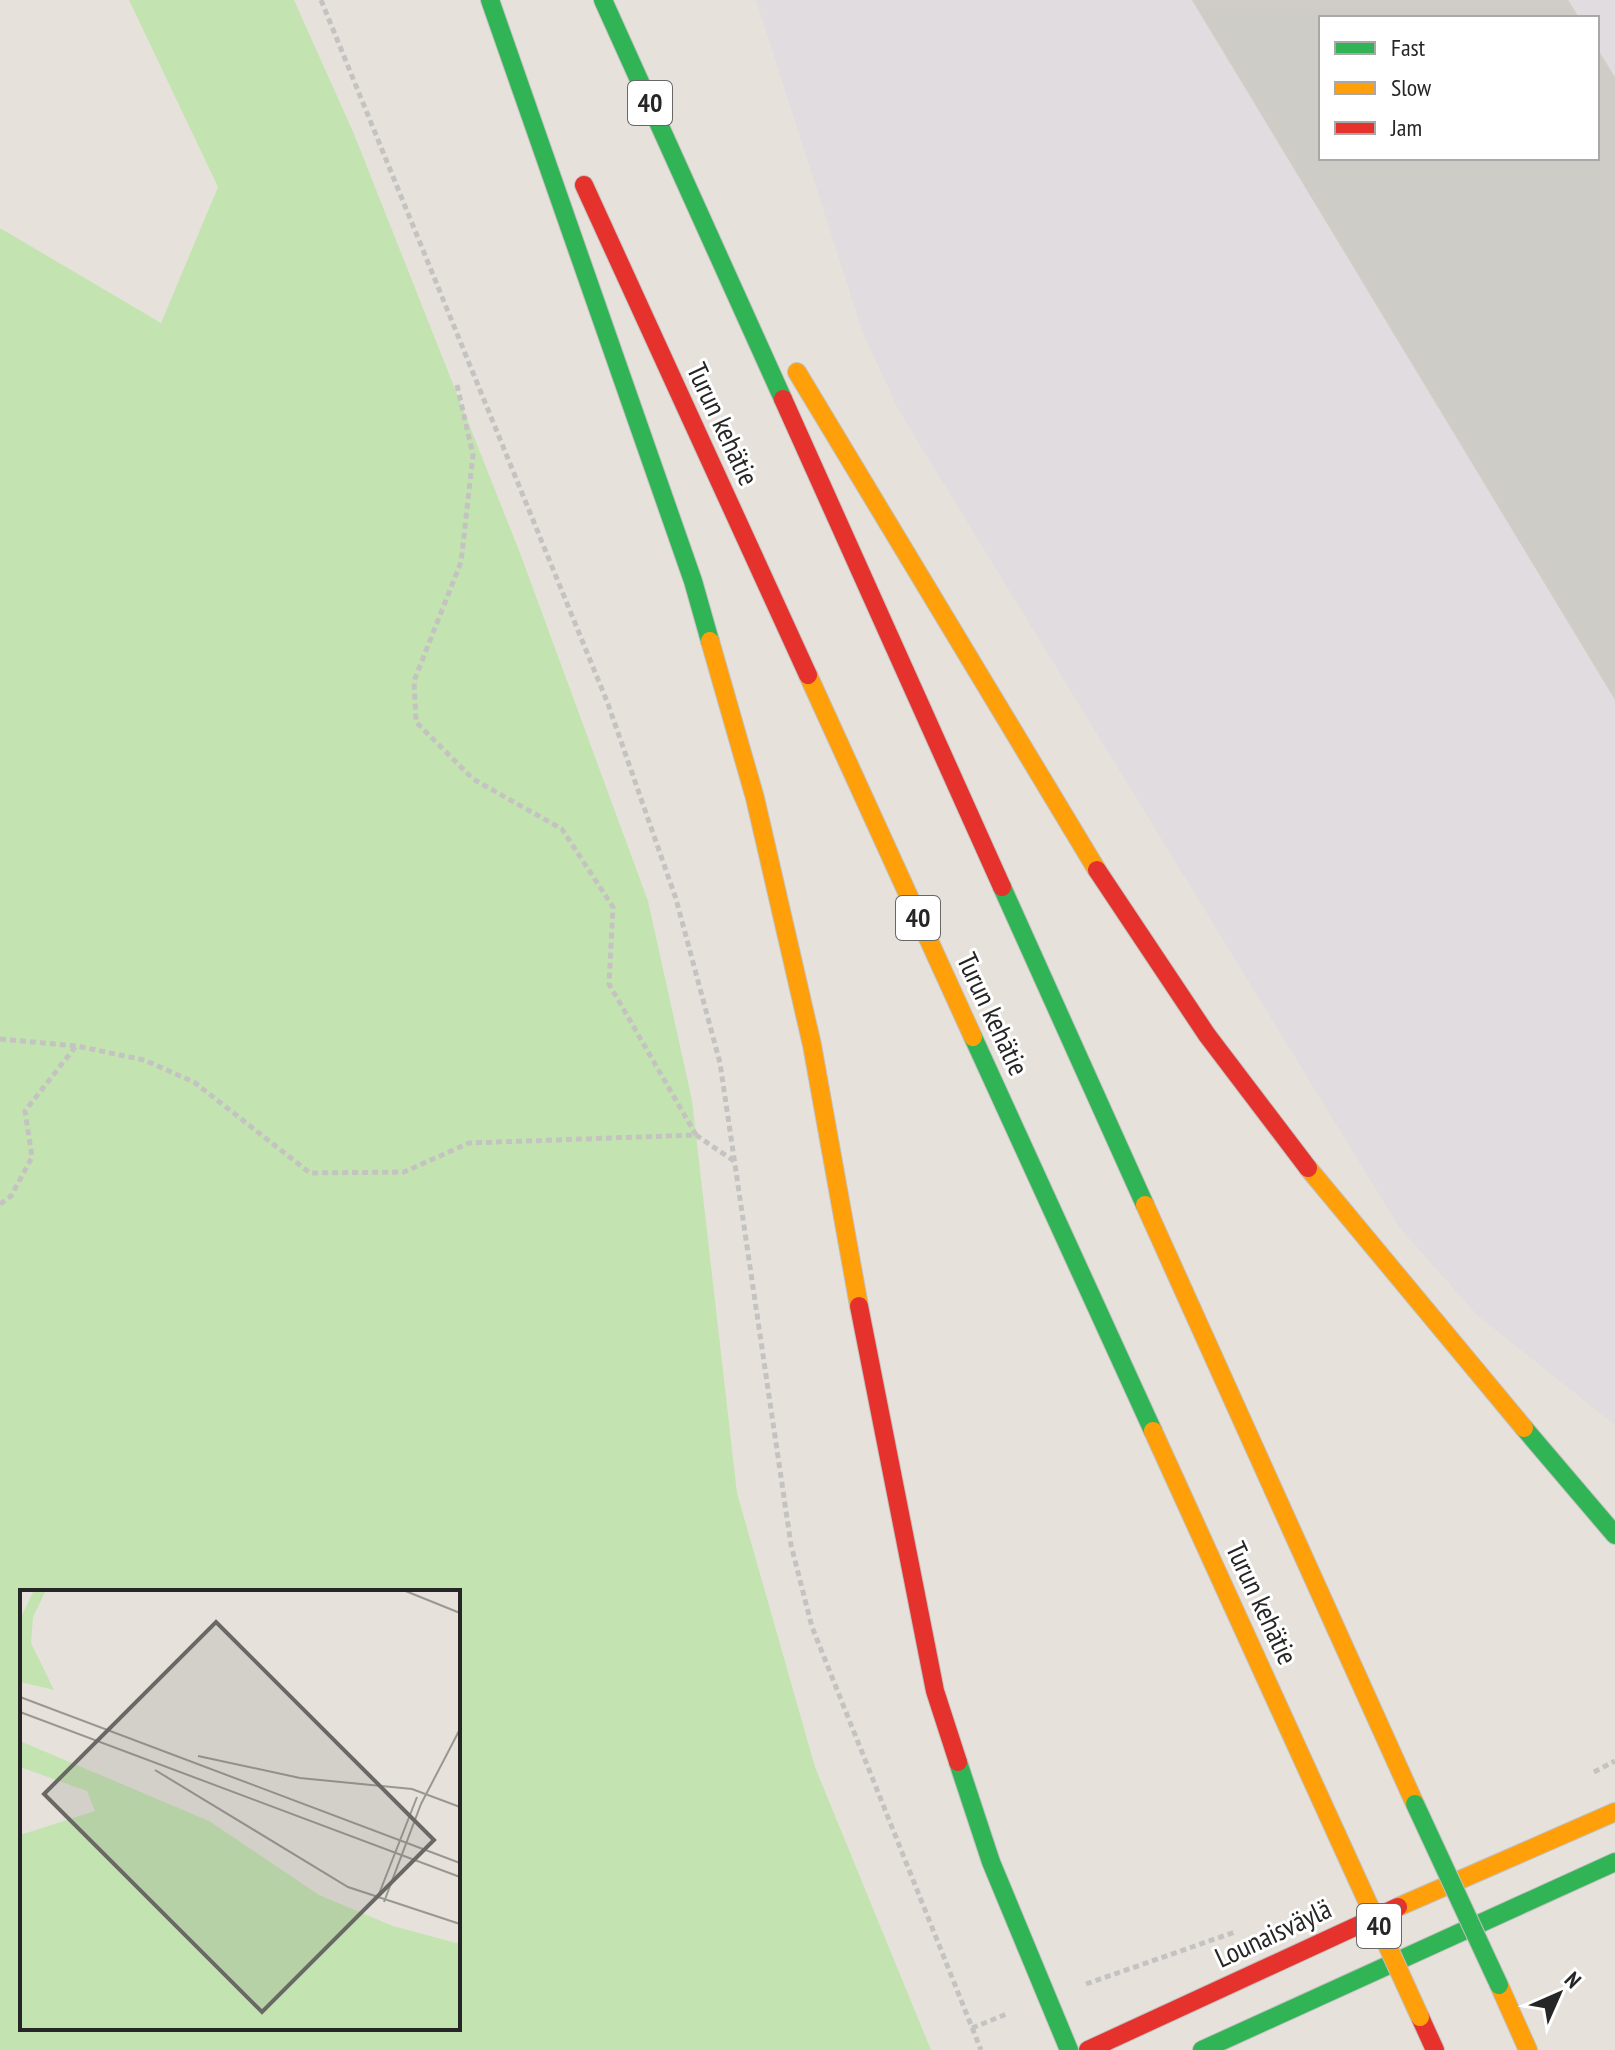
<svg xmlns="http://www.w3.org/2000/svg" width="1615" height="2050" font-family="'PT Sans Narrow',sans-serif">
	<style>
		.industrial { fill: #e0dcdf; fill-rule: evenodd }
		.green { fill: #c3e4b1; fill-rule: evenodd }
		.building { fill: #ceccc7; stroke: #d0cdc7; stroke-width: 2 }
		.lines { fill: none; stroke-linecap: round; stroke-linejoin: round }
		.fast-casing { stroke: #c3c1c1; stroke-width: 20 }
		.slow-casing { stroke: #c3c1c1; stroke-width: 20 }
		.jam-casing { stroke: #c3c1c1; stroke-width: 20 }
		.path { stroke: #c4c3c2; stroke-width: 5; stroke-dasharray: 6 4; stroke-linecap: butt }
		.fast { stroke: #30b455; stroke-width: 18 }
		.slow { stroke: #ff9f0a; stroke-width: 18 }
		.jam { stroke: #e5322d; stroke-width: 18 }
		.fast-bridge-casing { stroke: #c3c1bf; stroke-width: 20; stroke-linecap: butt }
		.slow-bridge-casing { stroke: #c3c1bf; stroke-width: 20; stroke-linecap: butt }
		.fast-bridge { stroke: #30b455; stroke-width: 18 }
		.slow-bridge { stroke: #ff9f0a; stroke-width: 18 }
		.labels { text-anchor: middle; stroke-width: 6; stroke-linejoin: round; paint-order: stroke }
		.shield { fill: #fff; stroke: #676767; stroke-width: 2 }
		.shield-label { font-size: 26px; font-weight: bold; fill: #262626 }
		.street-label { font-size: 28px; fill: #262626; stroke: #fff }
		.inset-road { fill: none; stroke: #999793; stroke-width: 2 }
		.view { fill: #696865; fill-opacity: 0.15; stroke: #696865; stroke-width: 4 }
		.inset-edge { fill: none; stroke: #262626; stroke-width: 4 }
	</style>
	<rect width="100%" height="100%" fill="#e6e2db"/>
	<!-- industrial -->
	<path class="industrial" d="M 756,0 L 1615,0 L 1615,1425 L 1477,1315 L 1399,1227 L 898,409 L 863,333 ZM 1321,18 L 1597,18 L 1597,158 L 1321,158 Z"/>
	<!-- green -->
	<path class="green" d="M 129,0 L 294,0 L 354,134 L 520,553 L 648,901 L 692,1100 L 737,1493 L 815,1767 L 931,2050 L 0,2050 L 0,228 L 161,323 L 218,187 ZM 22,1592 L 458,1592 L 458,2028 L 22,2028 Z"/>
	<!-- building -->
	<polygon class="building" points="1193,0 1567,0 1578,18 1321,18 1321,158 1597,158 1597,50 1615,79 1615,698"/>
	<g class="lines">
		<defs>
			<g id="fast">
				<polyline points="490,0 693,581 710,641"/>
				<polyline points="603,0 783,399"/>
				<polyline points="1002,887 1145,1205"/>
				<polyline points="973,1037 1153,1431"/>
				<polyline points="1524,1428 1615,1535"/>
				<polyline points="958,1762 991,1862 1069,2050"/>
				<polyline points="1202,2050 1615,1862"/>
			</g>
			<g id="slow">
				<polyline points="797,372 1097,870"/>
				<polyline points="710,641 755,798 812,1045 859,1306"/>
				<polyline points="808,675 973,1037"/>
				<polyline points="1308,1168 1524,1428"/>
				<polyline points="1145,1205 1415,1804"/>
				<polyline points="1153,1431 1337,1835"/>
				<polyline points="1398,1907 1615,1812"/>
				<polyline points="1499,1985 1528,2050"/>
			</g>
			<g id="jam">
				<polyline points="584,185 808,675"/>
				<polyline points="783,399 1002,887"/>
				<polyline points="1097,870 1207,1035 1308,1168"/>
				<polyline points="859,1306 935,1691 958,1762"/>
				<polyline points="1420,2017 1435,2050"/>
				<polyline points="1088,2050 1398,1907"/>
			</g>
		</defs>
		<!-- fast casing -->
		<use href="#fast" class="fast-casing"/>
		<!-- slow casing -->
		<use href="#slow" class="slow-casing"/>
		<!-- jam casing -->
		<use href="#jam" class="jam-casing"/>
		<!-- path -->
		<g class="path">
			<polyline points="321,0 608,704 676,899 720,1063 791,1545 812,1627 981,2050"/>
			<polyline points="457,385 473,455 461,562 414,681 416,722 473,779 562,829 613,907 609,984 696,1135"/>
			<polyline points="0,1039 77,1046 144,1060 194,1082 310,1173 404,1172 469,1143 696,1135 734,1161"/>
			<polyline points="0,1204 11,1196 32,1157 25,1111 76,1046"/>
			<polyline points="1594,1772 1615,1761"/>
			<polyline points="1086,1984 1235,1932"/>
			<polyline points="972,2028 1009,2013"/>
		</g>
		<!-- fast -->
		<use href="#fast" class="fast"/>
		<!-- slow -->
		<use href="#slow" class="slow"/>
		<!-- jam -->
		<use href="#jam" class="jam"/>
		<defs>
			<polyline id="fast-bridge" points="1415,1804 1499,1985"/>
			<polyline id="slow-bridge" points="1337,1835 1420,2017"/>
		</defs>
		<!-- fast-bridge casing -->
		<use href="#fast-bridge" class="fast-bridge-casing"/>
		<!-- slow-bridge casing -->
		<use href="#slow-bridge" class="slow-bridge-casing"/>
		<!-- fast-bridge -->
		<use href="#fast-bridge" class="fast-bridge"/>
		<!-- slow-bridge -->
		<use href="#slow-bridge" class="slow-bridge"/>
	</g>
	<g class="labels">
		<!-- shield labels -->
		<g class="shield">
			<rect x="628" y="81" width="44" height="44" rx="6"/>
			<rect x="896" y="896" width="44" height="44" rx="6"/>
			<rect x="1357" y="1904" width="44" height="44" rx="6"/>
		</g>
		<g class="shield-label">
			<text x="650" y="112">40</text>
			<text x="918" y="927">40</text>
			<text x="1379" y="1935">40</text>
		</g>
		<!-- street labels -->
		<g class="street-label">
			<text transform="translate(723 424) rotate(65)" y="10">Turun kehätie</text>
			<text transform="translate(993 1014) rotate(65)" y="10">Turun kehätie</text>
			<text transform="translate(1262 1603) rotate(65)" y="10">Turun kehätie</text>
			<text transform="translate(1273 1933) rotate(-25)" y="10">Lounaisväylä</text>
		</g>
	</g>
	<!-- overview -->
	<g transform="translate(20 1590)">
		<rect width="440" height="440" fill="#e6e2db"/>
		<path d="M 14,0 L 26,0 L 13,27 L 11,53 L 34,100 L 0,92 L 0,29 ZM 0,151 L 189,231 L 299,305 L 373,336 L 440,354 L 440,440 L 0,440 L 0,245 L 75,221 L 67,201 L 0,177 Z" fill="#c3e4b1"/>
		<path class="inset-road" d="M 383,0 L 440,23M 0,107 L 440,273M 0,122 L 440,287M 178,166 L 280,188 L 392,199 L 440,217M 135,180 L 328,297 L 440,334M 357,309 L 397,207M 364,312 L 401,214 L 440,139"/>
		<path class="view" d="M 196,32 L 414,250 L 242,422 L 24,204 Z"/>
		<rect width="440" height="440" class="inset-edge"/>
	</g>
	<!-- legend -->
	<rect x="1319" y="16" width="280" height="144" fill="#ffffff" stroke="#a8a8a8" stroke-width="2"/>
	<rect x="1335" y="42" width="40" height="12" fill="#30b455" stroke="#a8a8a8" stroke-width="2"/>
	<text x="1391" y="56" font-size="24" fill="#262626">Fast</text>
	<rect x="1335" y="82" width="40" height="12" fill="#ff9f0a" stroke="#a8a8a8" stroke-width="2"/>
	<text x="1391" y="96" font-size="24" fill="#262626">Slow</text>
	<rect x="1335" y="122" width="40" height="12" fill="#e5322d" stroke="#a8a8a8" stroke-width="2"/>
	<text x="1391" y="136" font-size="24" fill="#262626">Jam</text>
	<!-- north arrow -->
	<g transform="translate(1559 1994) rotate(45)" stroke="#ffffff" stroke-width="6" paint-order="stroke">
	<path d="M0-6L14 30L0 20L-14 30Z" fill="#262626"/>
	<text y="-12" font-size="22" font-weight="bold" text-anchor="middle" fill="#262626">N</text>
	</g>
</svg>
